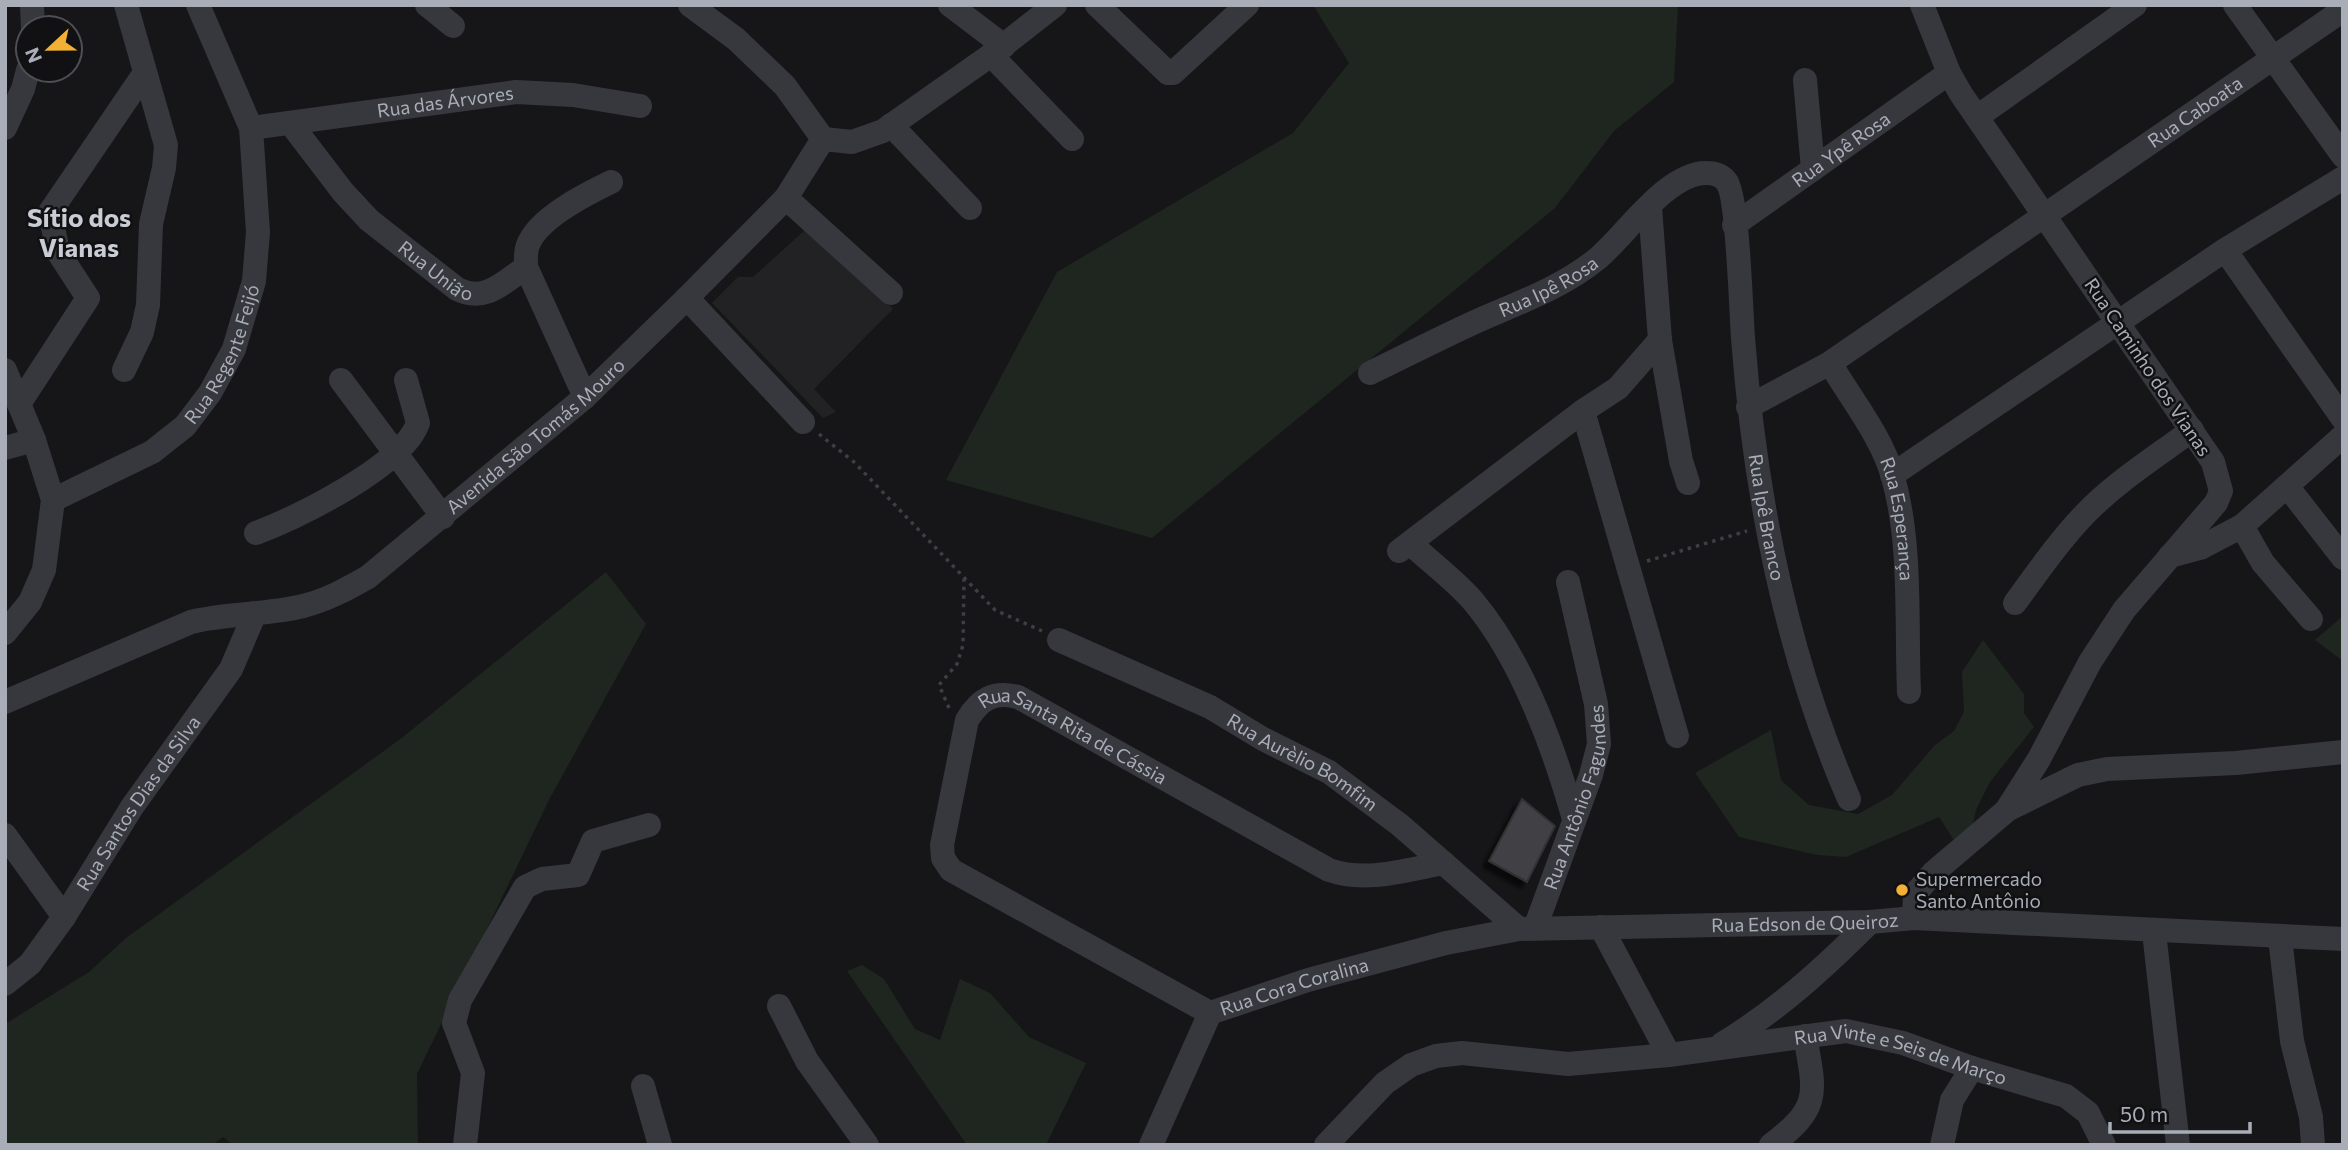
<svg xmlns="http://www.w3.org/2000/svg" width="2348" height="1150" font-family="Commissioner,sans-serif">
	<style>
		.built { fill: #222225 }
		.green { fill: #1e261f }
		.building { fill: #404145; stroke: #303034; stroke-width: 2; filter: url(#shadow) }
		.lines { fill: none; stroke-linecap: round; stroke-linejoin: round }
		.path { stroke: #3d3f44; stroke-width: 3.5; stroke-dasharray: 3.5 5; stroke-linecap: butt }
		.minor { stroke: #37383d; stroke-width: 24 }
		.poi-dot { fill: #f2b134; stroke: #111113; stroke-width: 2.5 }
		.labels { text-anchor: middle; stroke-width: 5; stroke-linejoin: round; paint-order: stroke }
		.street-label { font-size: 19px; fill: #a8adb8; stroke: #111113 }
		.poi-label { font-size: 19px; fill: #a8adb8; stroke: #111113; text-anchor: start }
		.district-label { font-size: 26px; font-weight: bold; fill: #c9ccd4; stroke: #111113 }
	</style>
	<defs>
		<filter id="shadow"><feDropShadow dx="-6" dy="6" stdDeviation="2" flood-color="#0009"/></filter>
	</defs>
	<rect width="100%" height="100%" fill="#161618"/>
	<!-- built -->
	<polygon class="built" points="806,229 815,230 893,309 814,389 836,412 823,418 712,303 738,277 753,277"/>
	<!-- green -->
	<g class="green">
		<polygon points="1313,5 1678,5 1674,82 1614,131 1555,208 1152,538 946,480 1057,272 1293,133 1349,63"/>
		<polygon points="606,572 646,624 550,798 417,1074 418,1145 233,1145 223,1137 212,1145 5,1145 5,1024 89,972 126,938 403,737"/>
		<polygon points="2343,616 2343,661 2315,640"/>
		<polygon points="1983,640 2024,694 2024,713 2034,727 1990,782 1976,810 1973,824 1957,845 1939,817 1846,857 1817,855 1739,837 1695,773 1771,730 1781,780 1809,805 1858,814 1892,795 1935,745 1954,731 1964,712 1962,672"/>
		<polygon points="862,965 884,979 915,1029 940,1040 960,979 990,993 1029,1037 1086,1063 1046,1145 967,1145 847,971"/>
	</g>
	<!-- building -->
	<polygon class="building" points="1522,799 1555,826 1527,882 1489,861"/>
	<g class="lines">
		<!-- path -->
		<g class="path">
			<polyline points="819,434 854,462 995,610 1042,631"/>
			<polyline points="1647,561 1747,531"/>
			<polyline points="949,708 939,685 957,664 963,645 964,579"/>
		</g>
		<!-- minor -->
		<g class="minor">
			<polyline points="32,5 33,28"/>
			<polyline points="427,5 453,26"/>
			<polyline points="950,5 1004,46"/>
			<polyline points="1097,5 1168,73 1173,73 1247,5"/>
			<polyline points="2235,5 2343,156"/>
			<polyline points="991,55 1072,139"/>
			<polyline points="1805,80 1813,169"/>
			<polyline points="1977,117 2135,5"/>
			<path id="s1" d="M 291,124 L 343,192 L 369,220 L 457,289 C 485,303 503,283 526,267 L 585,397"/>
			<polyline points="891,125 970,208"/>
			<polyline points="5,128 23,89 28,70"/>
			<path id="s2" d="M 251,128 L 516,92 L 573,95 L 640,106"/>
			<polyline points="823,139 852,142 883,131 991,55 1055,5"/>
			<polyline points="786,198 891,293"/>
			<polyline points="1650,207 1660,340 1681,461 1688,483"/>
			<path id="s3" d="M 1734,225 L 1949,73"/>
			<polyline points="2225,250 2343,419"/>
			<path d="M 526,267 C 526,260 525,252 528,245 C 538,218 586,194 611,182"/>
			<polyline points="687,298 803,422"/>
			<path id="s4" d="M 1830,363 C 1851,399 1882,437 1893,477 C 1912,545 1906,622 1909,692"/>
			<polyline points="5,370 34,440 53,500 44,570 30,602 5,633"/>
			<polyline points="124,370 142,332 148,305 151,224 164,168 166,145 126,5"/>
			<path id="s5" d="M 1370,373 C 1405,356 1440,338 1475,322 C 1517,303 1560,289 1597,259 C 1626,235 1667,172 1707,173 C 1713,173 1721,175 1726,181 C 1738,194 1741,312 1743,338 C 1755,495 1786,654 1849,799"/>
			<polyline points="341,380 443,517"/>
			<polyline points="19,404 88,298 58,252 50,212 144,74"/>
			<path id="s6" d="M 1748,407 L 1830,363 L 2343,10"/>
			<polyline points="1583,411 1677,736"/>
			<polyline points="5,448 34,440"/>
			<polyline points="1892,475 2225,250 2343,178"/>
			<polyline points="2287,486 2343,558"/>
			<path id="s7" d="M 53,500 L 152,452 L 185,426 L 210,393 L 234,349 L 254,281 L 258,232 L 251,128 L 198,5"/>
			<polyline points="2242,526 2263,563 2311,619"/>
			<path d="M 256,533 C 298,517 403,466 418,423 L 406,380"/>
			<path d="M 1410,543 C 1430,562 1455,580 1473,601 C 1521,658 1554,748 1574,819"/>
			<polyline points="1399,551 1583,411 1618,388 1660,340"/>
			<polyline points="2170,556 2200,548 2242,526 2343,436"/>
			<path d="M 2015,603 C 2037,573 2059,541 2085,514 C 2117,481 2156,457 2192,430"/>
			<path id="s8" d="M 1059,640 L 1210,707 L 1263,739 L 1329,772 L 1400,825 L 1519,929"/>
			<path id="s9" d="M 5,702 L 191,622 C 228,613 267,615 303,606 C 327,600 347,589 368,577 L 585,397 L 687,298 L 786,198 L 823,139 L 785,86 L 736,39 L 690,5"/>
			<polyline points="2009,809 2078,775 2107,769 2236,763 2343,752"/>
			<polyline points="5,835 64,917"/>
			<polyline points="1914,918 1915,894 1933,873 2006,811 2039,759 2090,662 2124,610 2216,503 2221,491 2213,462 1961,94 1949,73 1922,5"/>
			<polyline points="1601,927 1669,1055"/>
			<path id="s10" d="M 1535,928 L 1591,775 L 1599,744 L 1596,704 L 1568,582"/>
			<polyline points="2154,932 2178,1145"/>
			<polyline points="2280,938 2292,1041 2311,1117 2313,1145"/>
			<path id="s11" d="M 5,984 L 30,964 L 64,917 L 132,807 L 231,669 L 255,613"/>
			<polyline points="779,1006 807,1061 867,1145"/>
			<path id="s12" d="M 1210,1013 L 951,870 L 943,858 L 942,845 L 967,720 C 980,699 993,691 1018,697 L 1329,870 C 1367,883 1405,870 1444,863"/>
			<path d="M 1722,1044 C 1778,1010 1824,968 1870,922"/>
			<polyline points="643,1086 660,1145"/>
			<polyline points="465,1145 473,1073 454,1023 460,1000 525,887 542,879 578,875 593,841 649,825"/>
			<path id="s13" d="M 1151,1145 L 1210,1013 L 1308,980 L 1446,943 L 1519,929 L 1870,922 L 1914,918 L 2343,939"/>
			<path id="s14" d="M 1326,1145 L 1385,1083 L 1411,1065 L 1436,1056 L 1462,1053 L 1568,1064 L 1669,1055 L 1846,1031 L 1903,1043 L 1972,1068 L 2066,1096 L 2088,1113 L 2104,1145"/>
			<path d="M 1771,1145 C 1822,1107 1815,1093 1805,1036"/>
			<polyline points="1942,1145 1952,1100 1972,1068"/>
		</g>
	</g>
	<!-- markers -->
	<circle class="poi-dot" cx="1902" cy="890" r="7"/>
	<g class="labels">
		<!-- street labels -->
		<g class="street-label">
			<text dy="7" stroke="none"><textPath href="#s2" startOffset="196">Rua das Árvores</textPath></text>
			<text dy="7" stroke="none"><textPath href="#s6" startOffset="536">Rua Caboata</textPath></text>
			<text dy="7" stroke="none"><textPath href="#s3" startOffset="131">Rua Ypê Rosa</textPath></text>
			<text dy="7" stroke="none"><textPath href="#s1" startOffset="208">Rua União</textPath></text>
			<text dy="7" stroke="none"><textPath href="#s5" startOffset="198">Rua Ipê Rosa</textPath></text>
			<text dy="7" stroke="none"><textPath href="#s7" startOffset="234">Rua Regente Feijó</textPath></text>
			<text transform="translate(2148 367) rotate(56)" y="7">Rua Caminho dos Vianas</text>
			<text dy="7" stroke="none"><textPath href="#s9" startOffset="606">Avenida São Tomás Mouro</textPath></text>
			<text dy="7" stroke="none"><textPath href="#s5" startOffset="758">Rua Ipê Branco</textPath></text>
			<text dy="7" stroke="none"><textPath href="#s4" startOffset="173">Rua Esperança</textPath></text>
			<text dy="7" stroke="none"><textPath href="#s12" startOffset="576">Rua Santa Rita de Cássia</textPath></text>
			<text dy="7" stroke="none"><textPath href="#s8" startOffset="273">Rua Aurèlio Bomfim</textPath></text>
			<text dy="7" stroke="none"><textPath href="#s10" startOffset="138">Rua Antônio Fagundes</textPath></text>
			<text dy="7" stroke="none"><textPath href="#s11" startOffset="226">Rua Santos Dias da Silva</textPath></text>
			<text dy="7" stroke="none"><textPath href="#s13" startOffset="751">Rua Edson de Queiroz</textPath></text>
			<text dy="7" stroke="none"><textPath href="#s13" startOffset="233">Rua Cora Coralina</textPath></text>
			<text dy="7" stroke="none"><textPath href="#s14" startOffset="614">Rua Vinte e Seis de Março</textPath></text>
		</g>
		<!-- poi labels -->
		<g class="poi-label">
			<text x="1916" y="886">Supermercado<tspan x="1916" dy="22">Santo Antônio</tspan></text>
		</g>
		<!-- district labels -->
		<g class="district-label">
			<text x="79" y="227">Sítio dos<tspan x="79" dy="30">Vianas</tspan></text>
		</g>
	</g>
	<!-- border -->
	<rect width="2348" height="1150" fill="none" stroke="#a8adb8" stroke-width="14"/>
	<!-- north arrow -->
	<g transform="translate(49 49) rotate(248)"><circle r="33" fill="#111113" stroke="#4d4f55" stroke-width="2"/>
	<path d="M0-5L12 26L0 18L-12 26Z" fill="#f2b134"/>
	<text y="-10" font-size="19" font-weight="bold" text-anchor="middle" fill="#a8adb8">N</text>
	</g>
	<!-- scale -->
	<path d="M2110 1122v10h140v-10" fill="none" stroke="#a8adb8" stroke-width="3.5"/>
	<text x="2120" y="1122" font-size="21" fill="#a8adb8" stroke="#111113" stroke-width="5" paint-order="stroke">50 m</text>
</svg>
